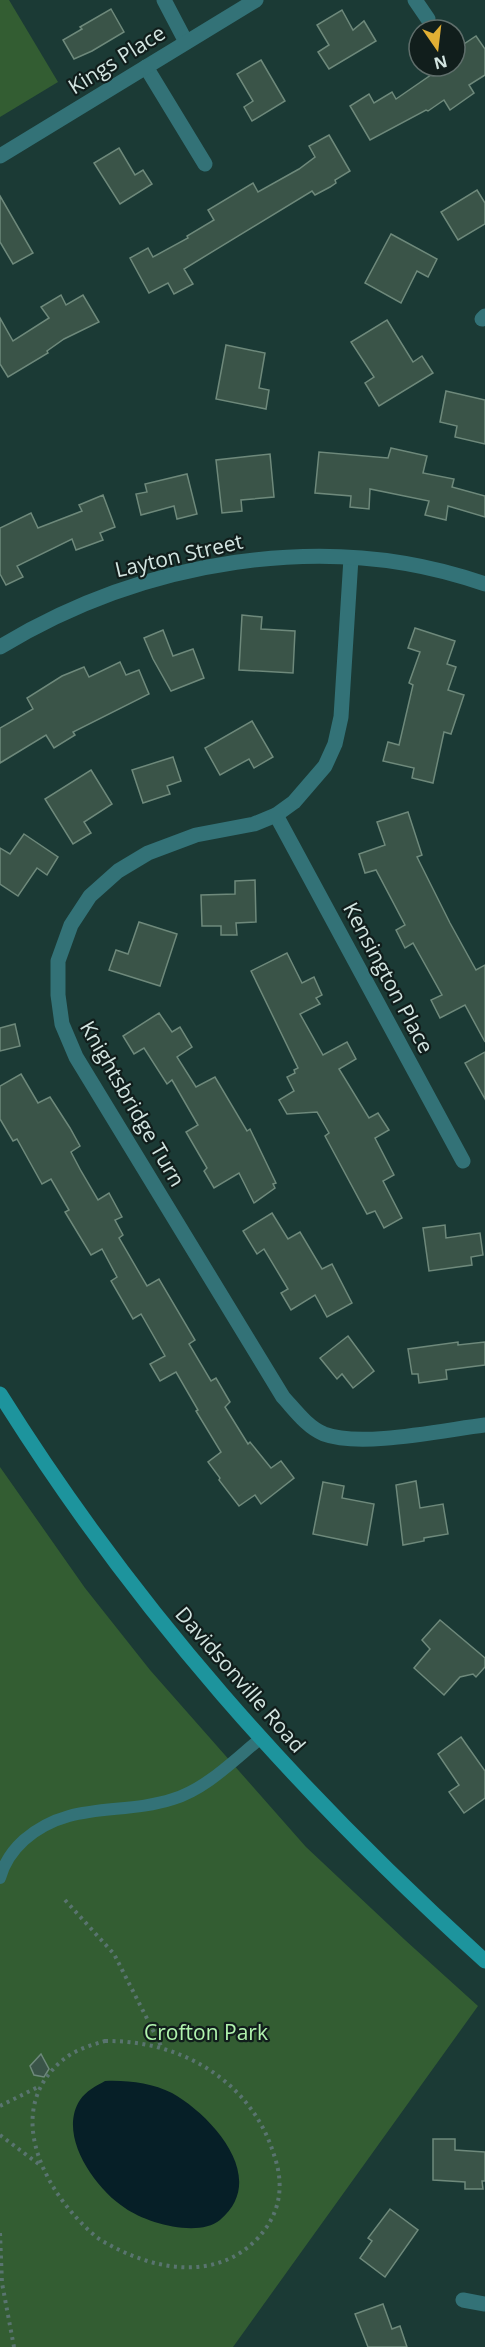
<svg xmlns="http://www.w3.org/2000/svg" width="485" height="2347" font-family="'Open Sans',sans-serif">
	<style>
		.green { fill: #335d32 }
		.water { fill: #061f27 }
		.building { fill: #3a5448; stroke: #6e897b; stroke-width: 1.5 }
		.lines { fill: none; stroke-linecap: round; stroke-linejoin: round }
		.path { stroke: #59746f; stroke-width: 4; stroke-dasharray: 3 4.5; stroke-linecap: butt }
		.service { stroke: #337277; stroke-width: 12 }
		.minor { stroke: #337277; stroke-width: 15 }
		.tertiary { stroke: #337277; stroke-width: 15 }
		.secondary { stroke: #1d949d; stroke-width: 15 }
		.labels { text-anchor: middle; stroke-width: 4.5; stroke-linejoin: round; paint-order: stroke }
		.street-label { font-size: 21px; fill: #d3e5e1; stroke: #111e1c }
		.park-label { font-size: 21px; fill: #b1f3ae; stroke: #111e1c }
	</style>
	<rect width="100%" height="100%" fill="#1b3a35"/>
	<!-- green -->
	<g class="green">
		<polygon points="0,0 9,0 58,82 0,117"/>
		<polygon points="0,1467 85,1588 150,1670 306,1847 405,1940 478,2006 233,2347 0,2347"/>
	</g>
	<!-- water -->
	<path class="water" d="M 105,2081 C 127,2080 152,2083 172,2093 C 211,2115 270,2178 220,2220 C 198,2238 146,2223 125,2208 C 95,2189 57,2135 80,2100 C 86,2091 96,2086 105,2081 Z"/>
	<!-- building -->
	<g class="building">
		<polygon points="111,9 124,32 92,51 74,59 63,40 82,29 80,27"/>
		<polygon points="342,10 353,30 364,21 376,41 329,69 318,52 329,45 317,25"/>
		<polygon points="476,36 485,49 485,75 469,85 474,93 450,110 444,100 428,111 426,110 370,140 350,106 369,94 374,103 392,92 396,99 444,66 455,66 455,50"/>
		<polygon points="261,60 285,101 252,121 244,107 253,101 237,74"/>
		<polygon points="329,135 350,171 335,180 336,183 330,187 315,195 312,191 184,269 193,284 174,294 168,283 149,293 130,258 148,248 153,257 188,238 187,236 214,220 208,210 253,183 258,192 299,169 315,157 309,146"/>
		<polygon points="119,148 135,175 143,170 152,184 120,204 94,163"/>
		<polygon points="477,190 485,203 485,224 458,240 441,212"/>
		<polygon points="0,196 33,253 13,264 0,242"/>
		<polygon points="391,234 437,259 428,277 417,271 401,303 365,283"/>
		<polygon points="61,295 66,305 83,295 99,322 64,339 47,351 48,353 8,377 0,364 0,318 13,341 49,318 41,307"/>
		<polygon points="387,320 413,362 422,356 433,373 379,406 365,383 374,377 351,342"/>
		<polygon points="226,345 265,353 259,388 269,390 266,409 216,399"/>
		<polygon points="446,391 485,400 485,444 455,437 457,426 440,422"/>
		<polygon points="391,448 427,456 423,473 454,479 452,487 485,496 485,517 448,506 446,520 425,515 429,501 370,489 369,509 350,507 351,496 315,493 319,452 388,458"/>
		<polygon points="270,454 274,497 241,500 242,511 222,513 216,460"/>
		<polygon points="187,474 197,514 177,519 174,506 141,515 136,494 147,492 145,484"/>
		<polygon points="103,495 115,527 100,533 103,540 76,550 72,539 17,566 23,577 6,585 0,574 0,528 31,513 38,528 82,511 79,505"/>
		<polygon points="242,615 262,617 261,629 295,631 293,673 239,670"/>
		<polygon points="415,628 455,641 447,664 456,667 448,690 464,695 451,734 444,732 433,783 412,778 414,768 383,761 388,742 399,745 413,685 409,683 420,652 408,648"/>
		<polygon points="163,630 173,656 193,649 204,678 171,691 153,659 144,638"/>
		<polygon points="120,662 126,675 139,670 149,694 73,732 75,735 54,748 46,735 0,763 0,728 33,709 27,698 62,676 84,667 89,677"/>
		<polygon points="252,721 273,757 254,768 249,759 220,775 205,748"/>
		<polygon points="173,757 181,781 167,786 170,794 143,803 132,770"/>
		<polygon points="91,770 112,804 84,822 91,833 73,844 45,799"/>
		<polygon points="408,812 422,855 417,857 450,923 476,970 485,965 485,1042 465,1005 440,1018 431,1000 442,995 413,943 405,948 396,930 405,925 376,870 365,873 359,854 385,845 377,822"/>
		<polygon points="24,834 58,857 47,875 37,868 18,896 0,884 0,848 10,854"/>
		<polygon points="255,880 256,922 236,923 237,935 221,935 221,926 202,926 201,895 235,894 235,881"/>
		<polygon points="139,922 177,934 160,986 109,970 116,950 128,954"/>
		<polygon points="287,953 302,983 314,977 322,995 316,998 320,1004 300,1014 323,1055 347,1042 356,1059 339,1069 369,1118 378,1113 389,1130 375,1138 394,1175 383,1181 402,1218 384,1228 375,1211 367,1214 325,1136 329,1133 317,1112 287,1114 279,1100 294,1091 287,1077 295,1073 294,1070 298,1068 251,971"/>
		<polygon points="159,1013 172,1032 180,1027 192,1047 177,1057 196,1087 215,1077 247,1131 250,1129 276,1183 273,1184 275,1188 254,1203 239,1173 214,1188 204,1171 207,1168 186,1132 198,1125 172,1080 167,1084 144,1048 134,1054 123,1036"/>
		<polygon points="15,1024 20,1046 0,1051 0,1028"/>
		<polygon points="485,1052 485,1099 465,1063"/>
		<polygon points="21,1074 38,1103 50,1097 70,1128 80,1146 71,1152 81,1171 98,1200 109,1193 122,1217 115,1220 123,1235 119,1238 147,1286 159,1279 195,1340 189,1344 211,1381 216,1378 230,1402 225,1407 248,1444 250,1442 271,1468 281,1461 294,1478 261,1504 255,1495 239,1506 219,1480 220,1478 208,1462 221,1452 196,1411 198,1410 176,1372 160,1381 150,1364 165,1356 141,1314 133,1319 111,1281 117,1277 102,1249 91,1255 65,1212 69,1210 51,1179 42,1184 17,1139 13,1141 0,1119 0,1086"/>
		<polygon points="272,1213 288,1239 300,1232 322,1269 332,1264 352,1303 327,1317 315,1295 291,1310 281,1293 288,1289 264,1249 257,1254 243,1231"/>
		<polygon points="445,1225 446,1238 480,1233 483,1255 471,1257 472,1265 429,1271 423,1228"/>
		<polygon points="348,1336 374,1371 353,1388 342,1374 337,1379 320,1358"/>
		<polygon points="458,1342 458,1345 485,1342 485,1365 446,1370 447,1379 419,1383 418,1374 412,1374 408,1349"/>
		<polygon points="416,1481 420,1508 443,1504 448,1534 424,1538 424,1541 403,1545 396,1485"/>
		<polygon points="323,1482 344,1486 342,1498 374,1504 367,1545 313,1534"/>
		<polygon points="440,1620 485,1658 485,1667 476,1677 473,1674 460,1677 444,1695 414,1668 430,1649 422,1640"/>
		<polygon points="461,1737 485,1771 485,1798 464,1813 449,1792 459,1785 438,1754"/>
		<polygon points="41,2054 49,2069 44,2077 34,2075 30,2066"/>
		<polygon points="433,2139 455,2139 455,2150 485,2152 485,2181 482,2181 483,2189 465,2189 465,2182 433,2180"/>
		<polygon points="390,2209 418,2230 385,2277 360,2258 372,2241 368,2238"/>
		<polygon points="383,2304 392,2329 400,2326 407,2347 368,2347 355,2314"/>
	</g>
	<g class="lines">
		<!-- path -->
		<g class="path">
			<polyline points="65,1900 114,1954 161,2046"/>
			<path d="M 105,2041 C 182,2040 253,2082 275,2158 C 285,2189 279,2217 255,2241 C 214,2281 154,2270 108,2244 C 95,2238 83,2225 74,2215 C 35,2171 9,2103 64,2059 C 75,2050 91,2045 105,2041 Z"/>
			<polyline points="0,2106 40,2086"/>
			<polyline points="0,2135 40,2165"/>
			<polyline points="0,2233 2,2283 14,2347"/>
		</g>
		<!-- service -->
		<path class="service" d="M 0,1878 C 4,1863 13,1850 24,1840 C 70,1800 121,1816 173,1799 C 206,1789 234,1760 260,1739"/>
		<!-- minor -->
		<g class="minor">
			<polyline points="164,0 186,42"/>
			<polyline points="415,0 428,19"/>
			<polyline points="146,67 205,164"/>
			<polyline points="0,156 256,0"/>
			<polyline points="482,319 485,316"/>
			<path d="M 351,558 L 341,717 L 335,744 L 325,766 L 294,802 L 276,815 L 254,824 L 196,835 L 148,853 L 118,871 L 90,896 L 71,925 L 58,961 L 58,995 L 62,1024 L 76,1057 L 283,1397 C 295,1410 307,1427 324,1434 C 361,1448 444,1430 485,1425"/>
			<polyline points="276,815 463,1161"/>
			<polyline points="463,2300 485,2304"/>
		</g>
		<!-- tertiary -->
		<path class="tertiary" d="M 0,647 C 142,561 326,528 485,584"/>
		<!-- secondary -->
		<path class="secondary" d="M 0,1394 C 135,1610 297,1791 485,1961"/>
	</g>
	<g class="labels">
		<!-- street labels -->
		<g class="street-label">
			<text transform="translate(117 60) rotate(-32)" y="7">Kings Place</text>
			<text transform="translate(179 556) rotate(-13)" y="7">Layton Street</text>
			<text transform="translate(388 978) rotate(62)" y="7">Kensington Place</text>
			<text transform="translate(132 1104) rotate(60)" y="7">Knightsbridge Turn</text>
			<text transform="translate(240 1680) rotate(49)" y="7">Davidsonville Road</text>
		</g>
		<!-- park labels -->
		<g class="park-label">
			<text x="206" y="2040">Crofton Park</text>
		</g>
	</g>
	<!-- north arrow -->
	<g transform="translate(437 48) rotate(166)"><circle r="28" fill="#111e1c" stroke="#5f6e6b" stroke-width="1.5"/>
	<path d="M0-4.5L10 22L0 15L-10 22Z" fill="#e2af34"/>
	<text y="-9" font-size="16" font-weight="bold" text-anchor="middle" fill="#d3e5e1">N</text>
	</g>
</svg>
